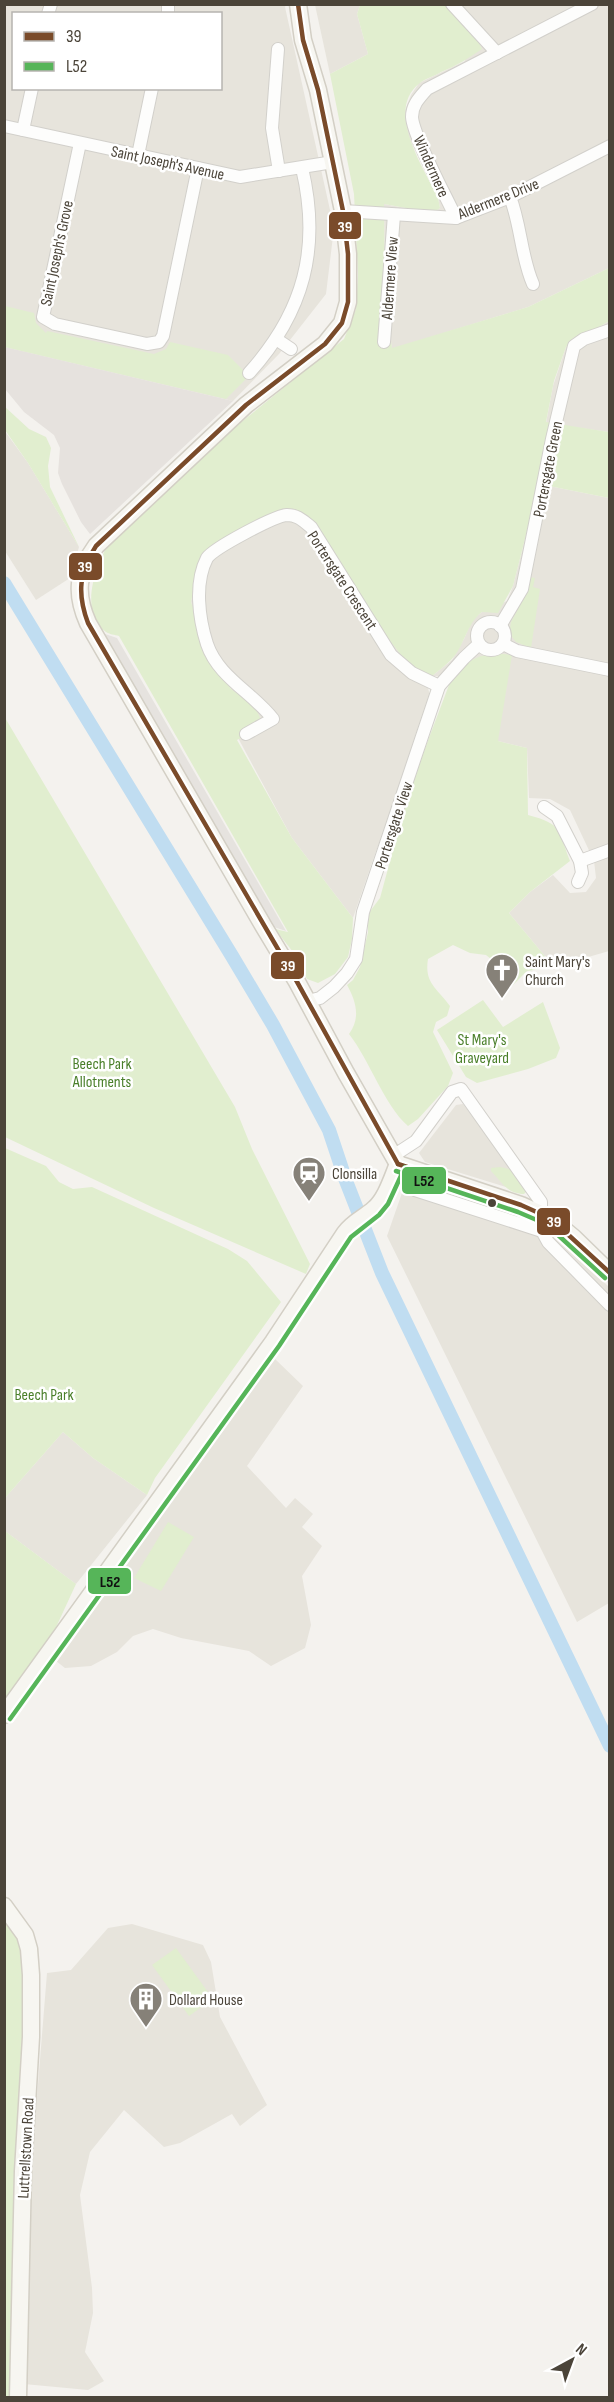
<svg xmlns="http://www.w3.org/2000/svg" width="614" height="2402" font-family="'Sofia Sans Condensed',sans-serif">
	<style>
		.residential { fill: #e7e4dc; fill-rule: evenodd }
		.industrial { fill: #e6e2de }
		.green { fill: #e1eecf }
		.parking { fill: #e6e3df }
		.lines { fill: none; stroke-linecap: round; stroke-linejoin: round }
		.canal { stroke: #c0ddf1; stroke-width: 14 }
		.street-casing { stroke: #d2d0cb; stroke-width: 14 }
		.secondary-casing { stroke: #d3cfc5; stroke-width: 19 }
		.street { stroke: #fdfdfc; stroke-width: 12 }
		.secondary { stroke: #f7f6f1; stroke-width: 16 }
		.bus-1-casing { stroke: #fff; stroke-width: 9 }
		.bus-2-casing { stroke: #fff; stroke-width: 9 }
		.bus-1 { stroke: #7a4b2a; stroke-width: 4.5 }
		.bus-2 { stroke: #56b559; stroke-width: 4.5 }
		.bus-dot { fill: #4b4439; stroke: #fff; stroke-width: 2 }
		.labels { text-anchor: middle; stroke-width: 5; stroke-linejoin: round; paint-order: stroke }
		.street-label { font-size: 16px; fill: #4b4439; stroke: #fff }
		.poi-label { font-size: 16px; fill: #4b4439; stroke: #fff; text-anchor: start }
		.park-label { font-size: 16px; fill: #4a7f2a; stroke: #fff }
		.line-badge { stroke: #fff; stroke-width: 2 }
		.badge-label { font-size: 16px; text-anchor: middle; font-weight: bold; fill: #fff }
		.pale-badge-label { font-size: 16px; text-anchor: middle; font-weight: bold; fill: #111 }
	</style>
	<rect width="100%" height="100%" fill="#f4f2ee"/>
	<!-- residential -->
	<g class="residential">
		<path d="M 5,5 L 286,5 L 285,7 L 334,228 L 326,294 L 279,354 L 233,401 L 5,347 ZM 14,14 L 220,14 L 220,88 L 14,88 Z"/>
		<polygon points="315,5 360,5 357,14 368,54 330,74"/>
		<polygon points="446,5 609,5 609,268 528,307 392,349 385,299 384,204 432,213 440,208 438,198 408,136 404,113 411,95 419,83 465,61"/>
		<polygon points="609,321 609,432 546,423 553,386 566,347 573,338 588,334"/>
		<polygon points="4,430 28,463 79,547 70,578 36,600 5,551"/>
		<polygon points="539,484 609,498 609,951 554,967 509,913 530,892 553,875 570,893 586,892 596,878 594,861 570,810 550,799 529,798 527,748 498,741 452,677 432,676 452,660 464,639 472,620 482,612 507,601 513,586"/>
		<polygon points="298,501 422,667 431,699 401,790 376,851 353,918 292,838 237,736 232,691 195,626 191,601 195,574 202,556"/>
		<polygon points="463,1104 511,1167 522,1192 425,1162 419,1153 456,1105"/>
		<polygon points="403,1190 544,1235 550,1229 609,1287 609,1603 577,1622 387,1236"/>
		<polygon points="275,1359 303,1386 247,1466 286,1508 295,1498 313,1514 302,1527 322,1546 302,1576 311,1625 305,1648 271,1666 249,1651 181,1638 153,1629 133,1636 117,1652 91,1666 65,1668 56,1661 115,1575"/>
		<polygon points="63,1432 93,1458 147,1495 76,1584 5,1531 5,1498"/>
		<polygon points="132,1924 203,1945 211,1962 220,2017 267,2105 240,2126 232,2114 180,2143 164,2147 124,2110 90,2152 80,2195 92,2288 93,2313 85,2352 104,2381 88,2390 24,2384 32,2159 47,1973 71,1970 108,1928"/>
	</g>
	<!-- industrial -->
	<polygon class="industrial" points="4,348 5,347 233,401 90,534 81,522 62,484 58,473 60,448 54,435 24,412 5,389"/>
	<!-- green -->
	<g class="green">
		<path d="M 360,5 L 446,5 L 474,33 L 482,49 C 469,58 456,66 441,72 C 435,76 426,78 420,83 C 384,110 424,168 438,198 L 440,208 L 433,213 L 384,204 L 385,299 L 392,348 L 528,307 L 609,268 L 609,321 L 588,334 L 573,338 L 566,347 L 554,381 L 546,422 L 609,432 L 609,498 L 539,484 L 513,586 L 498,613 L 482,612 C 466,624 465,646 451,660 C 445,666 438,671 432,676 L 409,665 L 375,622 L 318,528 L 301,512 L 286,509 L 260,520 L 198,570 L 191,602 L 210,658 L 231,689 L 254,705 L 262,722 L 251,733 L 237,740 L 292,838 L 353,918 L 352,939 L 348,957 L 335,974 L 318,983 L 307,979 L 293,952 L 275,929 L 288,932 L 119,636 C 115,635 109,634 106,632 C 77,611 97,561 112,538 L 224,436 L 344,339 L 356,309 L 358,275 L 354,194 L 330,74 L 368,54 L 357,14 Z"/>
		<polygon points="5,306 34,313 36,323 46,333 47,331 154,354 166,349 170,342 228,355 249,376 226,399 5,347"/>
		<polygon points="4,406 29,429 46,437 51,448 48,466 50,487 79,547 28,463 5,430"/>
		<polygon points="529,577 535,578 533,587 540,589 531,648 516,642 509,633 511,622 524,597"/>
		<path d="M 495,653 L 512,655 L 498,741 L 527,748 L 528,815 C 563,824 558,830 570,861 L 530,892 L 509,913 L 554,967 L 527,971 L 511,987 L 491,968 L 491,959 L 486,955 L 470,953 L 453,945 L 428,959 C 424,983 437,988 450,1006 L 447,1016 L 436,1022 L 433,1032 L 453,1073 L 448,1086 L 418,1119 L 408,1126 C 384,1105 370,1061 349,1034 C 361,1018 356,1001 347,985 L 353,980 L 360,967 L 368,932 L 368,914 L 380,898 L 410,788 L 452,677 C 466,662 475,656 495,653 Z"/>
		<polygon points="4,716 235,1107 252,1149 308,1260 310,1264 306,1274 154,1208 5,1137"/>
		<polygon points="483,1000 503,1027 543,1002 560,1048 556,1058 528,1069 477,1083 466,1077 437,1030"/>
		<polygon points="5,1148 46,1166 59,1182 73,1189 92,1187 228,1249 247,1261 281,1302 155,1478 147,1495 93,1458 63,1432 5,1498"/>
		<path d="M 500,1167 L 514,1170 L 527,1191 L 524,1194 C 506,1193 503,1183 491,1171 L 491,1168 Z"/>
		<polygon points="168,1522 194,1537 161,1591 134,1578"/>
		<polygon points="5,1531 76,1584 52,1636 5,1701"/>
		<polygon points="4,1921 17,1938 26,1966 27,2004 21,2053 15,2221 11,2398 4,2397"/>
		<polygon points="176,1948 213,1999 189,2016 152,1965"/>
	</g>
	<!-- parking -->
	<polygon class="parking" points="95,634 105,634 117,638 286,931 274,927 264,927 277,955 272,958 98,656"/>
	<g class="lines">
		<!-- canal -->
		<polyline class="canal" points="4,583 232,956 273,1025 329,1130 346,1181 382,1273 610,1746"/>
		<defs>
			<g id="street">
				<polyline points="168,4 168,14"/>
				<polyline points="452,4 497,53"/>
				<polyline points="48,14 51,4"/>
				<polyline points="278,49 272,128 279,171"/>
				<polyline points="4,126 240,177 333,162"/>
				<polyline points="23,130 32,88"/>
				<polyline points="80,143 43,317 55,324 147,344 159,342 163,336 198,168"/>
				<polyline points="138,155 152,88"/>
				<path d="M 510,197 C 521,225 521,257 533,284"/>
				<polyline points="343,211 456,218 510,197 610,146"/>
				<path d="M 456,218 C 447,198 413,136 412,117 C 412,105 419,98 427,89 L 592,4"/>
				<polyline points="276,339 291,349"/>
				<polyline points="384,342 394,215"/>
				<path d="M 249,373 C 304,312 321,248 302,168"/>
				<circle cx="491" cy="636" r="14"/>
				<polyline points="500,626 522,589 552,439 574,346 584,339 610,330"/>
				<polyline points="503,644 517,651 610,670"/>
				<path d="M 246,734 L 273,719 C 253,693 218,677 207,644 C 199,619 194,583 207,558 C 214,548 274,516 287,515 C 298,515 303,521 311,527 L 391,655 L 412,673 L 439,686"/>
				<polyline points="544,807 557,816 580,861 582,873 578,882"/>
				<polyline points="580,861 610,850"/>
				<polyline points="308,1001 320,998 334,987 347,973 356,959 363,912 439,686 464,658 479,644"/>
				<polyline points="393,1156 416,1141 452,1092 461,1089 541,1202 541,1214"/>
				<polyline points="417,1171 415,1190 542,1231 548,1242 610,1305"/>
			</g>
			<g id="secondary">
				<path d="M 298,4 L 303,40 L 318,90 L 343,211 L 348,254 L 348,302 L 342,323 L 325,344 L 246,405 L 96,546 C 77,572 75,594 88,623 L 264,927 L 296,980 L 346,1073 L 398,1164"/>
				<polyline points="398,1164 521,1205 550,1218 574,1238 610,1273"/>
				<path d="M 4,1715 L 273,1342 L 345,1233 C 353,1222 364,1218 374,1209 C 386,1199 392,1178 398,1164"/>
				<polyline points="4,1906 25,1935 29,1949 31,1975 31,2037 23,2171 18,2398"/>
			</g>
		</defs>
		<!-- street casing -->
		<use href="#street" class="street-casing"/>
		<!-- secondary casing -->
		<use href="#secondary" class="secondary-casing"/>
		<!-- street -->
		<use href="#street" class="street"/>
		<!-- secondary -->
		<use href="#secondary" class="secondary"/>
		<defs>
			<g id="bus-1">
				<path d="M 298,4 L 303,40 L 318,90 L 343,211 L 348,254 L 348,302 L 342,323 L 325,344 L 246,405 L 96,546 C 79,572 77,594 88,623 L 296,980 L 398,1164"/>
				<polyline points="398,1164 521,1205 550,1218 610,1273"/>
			</g>
			<g id="bus-2">
				<polyline points="396,1171 518,1212 546,1224 605,1278"/>
				<polyline points="10,1719 279,1346 351,1237 379,1215 388,1204 405,1167"/>
			</g>
		</defs>
		<!-- bus-1 casing -->
		<use href="#bus-1" class="bus-1-casing"/>
		<!-- bus-2 casing -->
		<use href="#bus-2" class="bus-2-casing"/>
		<!-- bus-1 -->
		<use href="#bus-1" class="bus-1"/>
		<!-- bus-2 -->
		<use href="#bus-2" class="bus-2"/>
	</g>
	<!-- icons -->
	<defs>
		<symbol id="church-pin" viewBox="-11 -11 22 30"><path d="M0 17L-7.5 6A9.5 9.5 0 1 1 7.5 6Z" fill="#868178" stroke="#fff"/><path d="M-1.2-6h2.4v3.5h3.3v2.4h-3.3V6h-2.4V-.1h-3.3v-2.4h3.3Z" fill="#fff"/></symbol>
		<symbol id="station-pin" viewBox="-11 -11 22 30"><path d="M0 17L-7.5 6A9.5 9.5 0 1 1 7.5 6Z" fill="#868178" stroke="#fff"/><path d="M-3-6H3Q5-6 5-4V2Q5 4 3 4L4.5 6H3L1.5 4h-3L-3 6H-4.5L-3 4Q-5 4-5 2V-4Q-5-6-3-6ZM-3.5-4v3h7v-3ZM-3.5 1v1.5H-2V1ZM2 1v1.5H3.5V1Z" fill="#fff"/></symbol>
		<symbol id="building-pin" viewBox="-11 -11 22 30"><path d="M0 17L-7.5 6A9.5 9.5 0 1 1 7.5 6Z" fill="#868178" stroke="#fff"/><path d="M-4-6H4V6H1V3H-1V6H-4ZM-2.5-4.3h1.7v1.8h-1.7ZM.8-4.3h1.7v1.8H.8ZM-2.5-1h1.7V.8h-1.7ZM.8-1h1.7V.8H.8Z" fill="#fff"/></symbol>
	</defs>
	<g fill-rule="evenodd">
		<use href="#church-pin" x="483" y="951" width="38" height="52"/>
		<use href="#station-pin" x="290" y="1154" width="38" height="52"/>
		<use href="#building-pin" x="127" y="1980" width="38" height="52"/>
	</g>
	<!-- markers -->
	<circle class="bus-dot" cx="492" cy="1203" r="5"/>
	<g class="labels">
		<!-- street labels -->
		<g class="street-label">
			<text transform="translate(168 162) rotate(12)" y="6">Saint Joseph's Avenue</text>
			<text transform="translate(432 166) rotate(66)" y="6">Windermere</text>
			<text transform="translate(498 198) rotate(-22)" y="6">Aldermere Drive</text>
			<text transform="translate(56 253) rotate(-78)" y="6">Saint Joseph's Grove</text>
			<text transform="translate(389 278) rotate(-86)" y="6">Aldermere View</text>
			<text transform="translate(547 469) rotate(-79)" y="6">Portersgate Green</text>
			<text transform="translate(343 580) rotate(57)" y="6">Portersgate Crescent</text>
			<text transform="translate(393 825) rotate(-72)" y="6">Portersgate View</text>
			<text transform="translate(25 2148) rotate(-87)" y="6">Luttrellstown Road</text>
		</g>
		<!-- poi labels -->
		<g class="poi-label">
			<text x="525" y="967">Saint Mary's<tspan x="525" dy="18">Church</tspan></text>
			<text x="332" y="1179">Clonsilla</text>
			<text x="169" y="2005">Dollard House</text>
		</g>
		<!-- park labels -->
		<g class="park-label">
			<text x="482" y="1045">St Mary's<tspan x="482" dy="18">Graveyard</tspan></text>
			<text x="102" y="1069">Beech Park<tspan x="102" dy="18">Allotments</tspan></text>
			<text x="44" y="1400">Beech Park</text>
		</g>
	</g>
	<g class="line-badge">
		<rect x="328" y="211" width="34" height="29" rx="6" fill="#7a4b2a"/>
		<rect x="68" y="552" width="35" height="29" rx="6" fill="#7a4b2a"/>
		<rect x="270" y="951" width="35" height="29" rx="6" fill="#7a4b2a"/>
		<rect x="401" y="1166" width="46" height="29" rx="6" fill="#56b559"/>
		<rect x="536" y="1207" width="35" height="29" rx="6" fill="#7a4b2a"/>
		<rect x="87" y="1567" width="45" height="28" rx="6" fill="#56b559"/>
	</g>
	<g class="badge-label">
		<text x="345" y="232">39</text>
		<text x="85" y="572">39</text>
		<text x="288" y="971">39</text>
		<text x="554" y="1227">39</text>
	</g>
	<g class="pale-badge-label">
		<text x="424" y="1186">L52</text>
		<text x="110" y="1587">L52</text>
	</g>
	<!-- border -->
	<rect width="614" height="2402" fill="none" stroke="#4b4439" stroke-width="12"/>
	<!-- legend -->
	<rect x="12" y="12" width="210" height="78" fill="#ffffff" stroke="#b7b4b0" stroke-width="1.5"/>
	<rect x="24" y="32" width="30" height="9" fill="#7a4b2a" stroke="#b7b4b0" stroke-width="1.5"/>
	<text x="66" y="42" font-size="18" fill="#4b4439">39</text>
	<rect x="24" y="62" width="30" height="9" fill="#56b559" stroke="#b7b4b0" stroke-width="1.5"/>
	<text x="66" y="72" font-size="18" fill="#4b4439">L52</text>
	<!-- north arrow -->
	<g transform="translate(572 2360) rotate(41)" stroke="#ffffff" stroke-width="4.5" paint-order="stroke">
	<path d="M0-4.5L10 22L0 15L-10 22Z" fill="#4b4439"/>
	<text y="-9" font-size="16" font-weight="bold" text-anchor="middle" fill="#4b4439">N</text>
	</g>
</svg>
